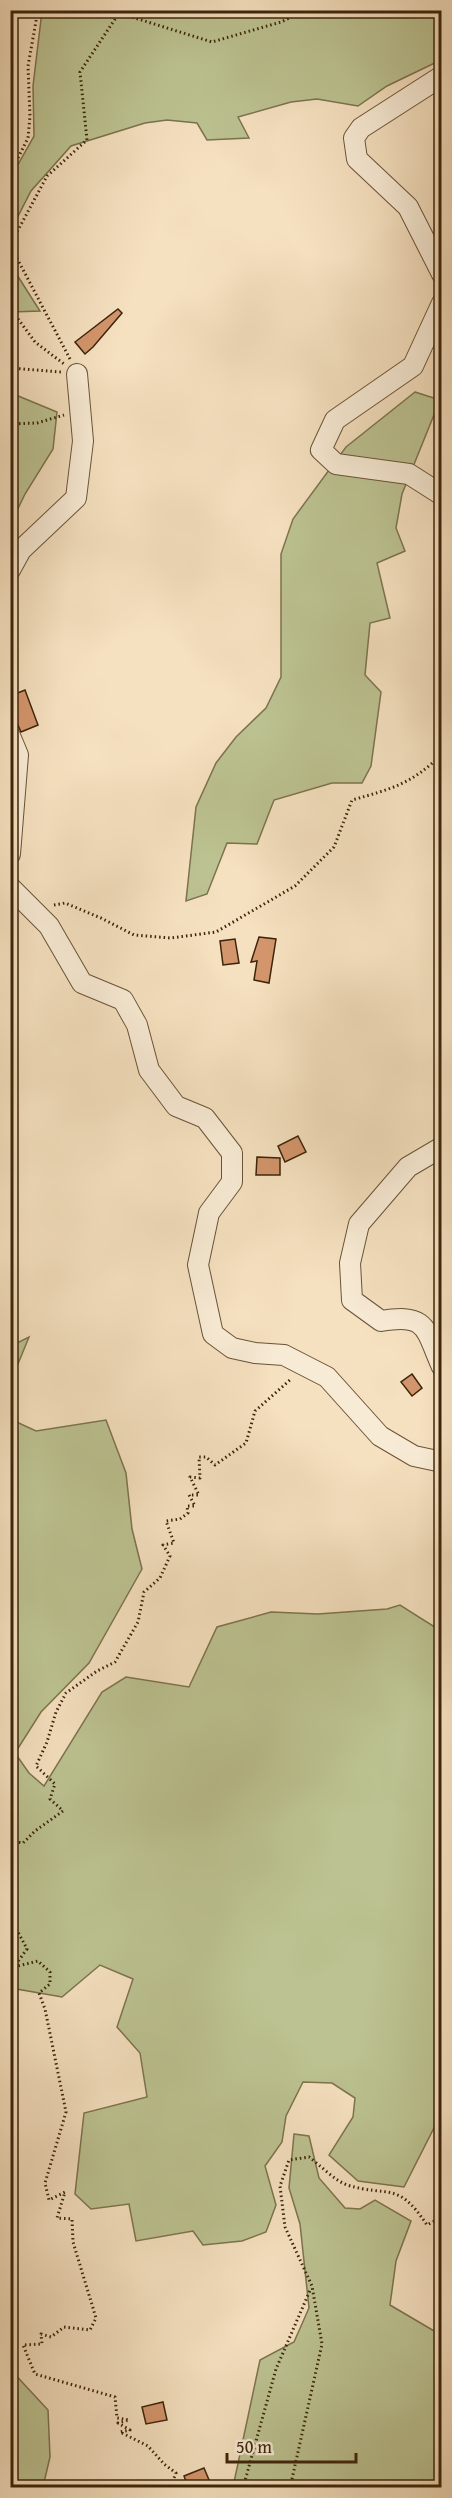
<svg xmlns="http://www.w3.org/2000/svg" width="452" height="2498" font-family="'Gentium Book Plus',serif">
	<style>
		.green { fill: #bcc291; stroke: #7c734e; stroke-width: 1.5 }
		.building { fill: #d3956c; stroke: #3c240a; stroke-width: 1.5 }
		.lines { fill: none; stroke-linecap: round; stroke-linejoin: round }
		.street-casing { stroke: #6a5337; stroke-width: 22 }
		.path { stroke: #3c240a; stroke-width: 3; stroke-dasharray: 1.5 3; stroke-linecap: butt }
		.street { stroke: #f8ebd5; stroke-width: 20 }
	</style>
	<rect width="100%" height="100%" fill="#f5e0bf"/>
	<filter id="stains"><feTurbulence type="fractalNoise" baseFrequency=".00333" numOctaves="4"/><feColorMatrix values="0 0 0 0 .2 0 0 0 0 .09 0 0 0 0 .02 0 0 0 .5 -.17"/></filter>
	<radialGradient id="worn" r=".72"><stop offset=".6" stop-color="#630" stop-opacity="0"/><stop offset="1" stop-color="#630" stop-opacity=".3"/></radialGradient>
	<!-- green -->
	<g class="green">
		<polygon points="42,11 441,11 441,60 387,86 358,106 317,99 291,102 238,117 249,138 207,140 197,123 167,120 145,123 71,146 31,191 11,230 11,177 34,136 33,86"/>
		<polygon points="10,245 12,267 40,311 11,312"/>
		<polygon points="415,392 440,400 402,494 396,528 405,551 377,563 390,618 370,623 365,675 381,692 371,766 362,783 332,783 274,800 257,844 227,843 207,894 186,901 196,807 216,763 236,737 266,708 281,677 281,554 293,519 346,447"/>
		<polygon points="11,393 57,412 53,449 25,494 11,523"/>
		<polygon points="29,1337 11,1381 11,1346"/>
		<polygon points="10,1419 36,1431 106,1420 126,1473 132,1529 142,1569 89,1663 41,1712 15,1753 29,1773 44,1786 102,1692 126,1677 189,1687 217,1627 271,1612 318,1614 387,1609 400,1605 441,1631 441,2114 404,2187 358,2181 329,2155 353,2117 355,2098 332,2083 303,2082 286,2116 282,2142 265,2166 276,2205 266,2232 242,2241 203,2245 193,2231 136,2241 129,2204 91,2209 75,2194 84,2113 147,2097 140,2053 117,2027 133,1979 100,1965 62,1997 11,1988"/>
		<polygon points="294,2134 309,2136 319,2178 345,2208 360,2209 375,2200 411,2221 396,2261 390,2305 441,2335 441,2487 233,2487 260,2360 294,2342 309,2308 300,2224 289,2188"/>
		<polygon points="10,2369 48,2410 50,2457 43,2487 11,2487"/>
	</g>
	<!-- building -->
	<g class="building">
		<polygon points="118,309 122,313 93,347 85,354 75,342"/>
		<polygon points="25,690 38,725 21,732 10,707 10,696"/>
		<polygon points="259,937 276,939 269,983 254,980 257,961 251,962"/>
		<polygon points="235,939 239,963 223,965 220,941"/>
		<polygon points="298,1136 306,1152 285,1162 278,1146"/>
		<polygon points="257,1157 280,1158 280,1175 256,1175"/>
		<polygon points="412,1374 422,1388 412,1396 401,1382"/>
		<polygon points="163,2402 167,2420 146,2424 142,2407"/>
		<polygon points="204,2468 212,2487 188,2487 184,2476"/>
	</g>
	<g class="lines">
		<defs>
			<g id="street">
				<polyline points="442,76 361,128 354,138 357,159 408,207 442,274"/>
				<polyline points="442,303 413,366 335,420 321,450 336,464 409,474 442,495"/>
				<polyline points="10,570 21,550 76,498 83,441 77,374"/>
				<polyline points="10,736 18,755 10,854"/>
				<polyline points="10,887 49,926 82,983 123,1000 137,1025 149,1070 176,1106 205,1118 232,1153 232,1182 209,1213 198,1265 213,1334 232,1348 255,1353 284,1355 327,1377 380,1436 414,1456 442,1462"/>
				<path d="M 442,1147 L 408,1167 L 359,1224 L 350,1263 L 352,1300 L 381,1321 C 428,1313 425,1329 442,1367"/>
			</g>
		</defs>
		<!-- street casing -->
		<use href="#street" class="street-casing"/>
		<!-- path -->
		<g class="path">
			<polyline points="10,174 28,138 30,116 28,66 38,10"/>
			<polyline points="10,308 35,342 64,364"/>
			<polyline points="70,359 10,245 47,176 87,140 80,72 119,13 212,42 281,22 306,10"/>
			<polyline points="10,368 61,372"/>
			<polyline points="10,424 37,423 64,415"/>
			<path d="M 54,905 L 65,903 L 101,918 L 134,935 L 171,938 L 216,932 L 295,886 L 334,847 L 352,800 C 391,789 412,784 442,754"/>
			<polyline points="10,1841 23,1843 35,1831 63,1811 50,1799 55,1784 36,1766 47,1742 56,1712 66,1693 97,1671 115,1662 138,1622 144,1592 160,1578 170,1556 163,1545 174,1543 166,1521 180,1519 188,1513 187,1506 195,1506 189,1495 199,1495 190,1477 200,1478 199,1457 206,1457 215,1465 246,1443 255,1411 290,1380"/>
			<polyline points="10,1855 10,1858"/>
			<polyline points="10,1917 27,1949 14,1967 38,1961 50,1972 50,1984 39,1993 45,2009 66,2112 45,2183 49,2200 65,2192 57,2218 72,2219 73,2242 96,2318 90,2330 64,2327 51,2337 41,2334 42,2344 23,2345 35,2374 115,2397 117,2418 129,2420 118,2423 130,2430 120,2432 148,2446 164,2464 176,2473 170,2488"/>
			<polyline points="243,2488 276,2369 311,2288"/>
			<path d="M 290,2488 L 322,2344 L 312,2286 L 285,2227 L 280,2186 L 289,2160 L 309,2157 C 320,2165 334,2180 347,2185 C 390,2198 397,2180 427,2225 L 442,2217"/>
		</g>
		<!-- street -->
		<use href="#street" class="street"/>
	</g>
	<!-- margin -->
	<rect width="452" height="2498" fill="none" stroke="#f5e0bf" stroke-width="36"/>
	<rect x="12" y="12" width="428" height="2474" fill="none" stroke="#3c240a" stroke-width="3"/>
	<rect x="18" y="18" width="416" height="2462" fill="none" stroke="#3c240a" stroke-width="1.5"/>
	<!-- scale -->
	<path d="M227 2453v9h129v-9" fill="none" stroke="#3c240a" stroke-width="3"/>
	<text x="236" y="2453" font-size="18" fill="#3c240a" stroke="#f8ebd5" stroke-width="4.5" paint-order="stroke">50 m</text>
	<rect width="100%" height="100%" filter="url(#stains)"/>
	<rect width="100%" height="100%" fill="url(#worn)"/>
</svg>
